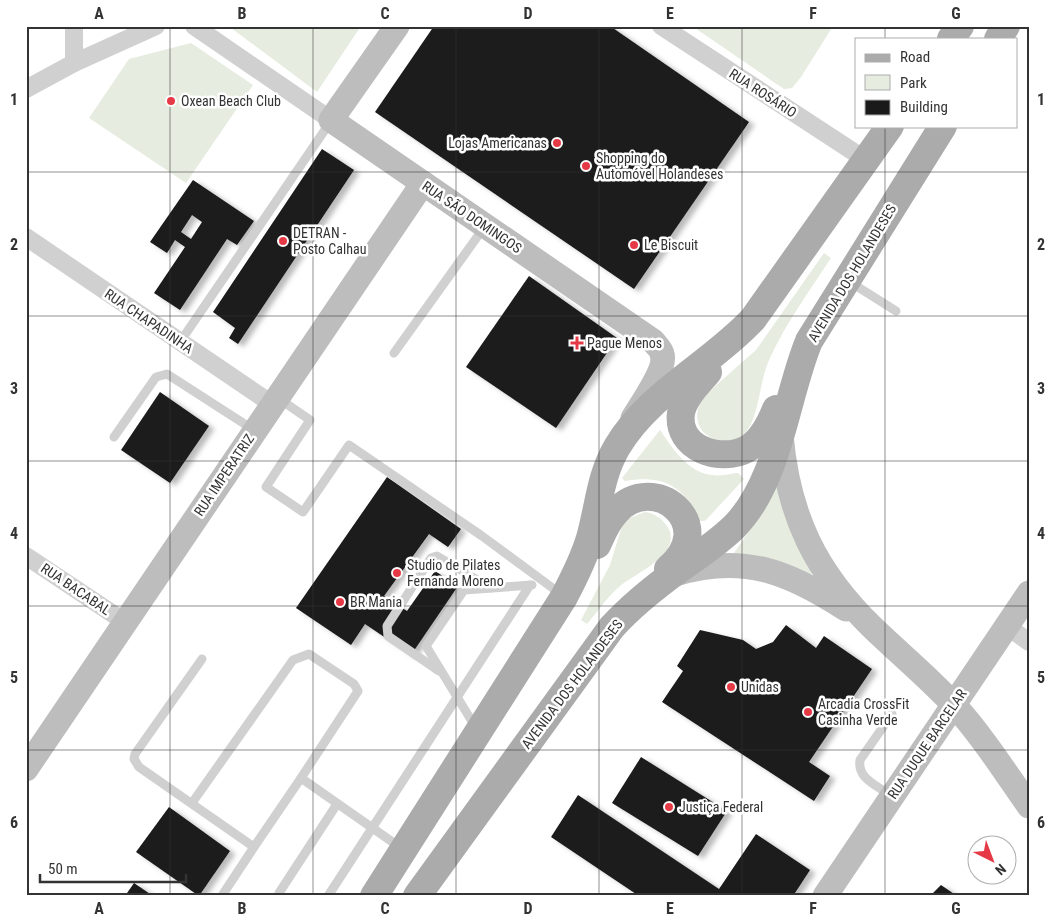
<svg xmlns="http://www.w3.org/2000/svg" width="1055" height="922" font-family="'Roboto Condensed',sans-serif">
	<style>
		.green { fill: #e6ecdf }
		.building { fill: #1a1a1a; fill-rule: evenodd; filter: url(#shadow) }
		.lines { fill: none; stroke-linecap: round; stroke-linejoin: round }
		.lane { stroke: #d0d0d0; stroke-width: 9 }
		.street { stroke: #d0d0d0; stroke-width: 18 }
		.secondary { stroke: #bdbdbd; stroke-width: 25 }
		.primary { stroke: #ababab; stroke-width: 28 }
		.grid { fill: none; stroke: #333; stroke-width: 1; stroke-opacity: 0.55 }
		.poi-dot { fill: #e63946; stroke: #fff; stroke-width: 2 }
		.labels { text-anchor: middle; stroke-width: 5; stroke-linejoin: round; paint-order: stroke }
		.street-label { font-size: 14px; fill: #333; stroke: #fff }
		.poi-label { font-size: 14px; fill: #333; stroke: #fff; text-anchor: start }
		.neatline { fill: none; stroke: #333; stroke-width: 2 }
		.grid-label { font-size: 16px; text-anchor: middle; font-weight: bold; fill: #333 }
	</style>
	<defs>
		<filter id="shadow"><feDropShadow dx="5.5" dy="3" stdDeviation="2.5" flood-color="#0004"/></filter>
	</defs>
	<rect width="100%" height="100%" fill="#fff"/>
	<!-- green -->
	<g class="green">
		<polygon points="235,26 361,26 317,92 231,28"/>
		<polygon points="692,26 833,26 801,77 792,88 784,89"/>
		<polygon points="191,43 253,85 186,183 89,118 129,59"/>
		<path d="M 824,253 L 831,258 C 810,290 786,323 770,358 C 759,380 760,416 745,433 C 724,455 679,430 705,395 L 756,350 Z"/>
		<path d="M 660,430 C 675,452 692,479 723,475 C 728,475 733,473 738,473 L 744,479 L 705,521 L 698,521 C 685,485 662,475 625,481 L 622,478 Z"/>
		<polygon points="776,478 815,570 811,574 734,553 765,508"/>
		<path d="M 645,512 C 654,513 661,518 667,526 C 685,553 636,573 620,586 C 607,597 598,611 587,624 L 581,620 L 610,565 L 622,526 L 627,519 Z"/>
	</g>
	<!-- building -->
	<g class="building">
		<polygon points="434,26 610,26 749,122 634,289 375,112"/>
		<polygon points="322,149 354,170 238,344 229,338 235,328 213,312"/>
		<path d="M 193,180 L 254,221 L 237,245 L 227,239 L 180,310 L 154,293 L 185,247 L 175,240 L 167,253 L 150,242 ZM 192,215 L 202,222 L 191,239 L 181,232 Z"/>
		<polygon points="529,276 617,338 556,428 466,367"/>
		<polygon points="160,392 209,426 170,483 121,450"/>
		<polygon points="387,477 461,529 448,547 429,534 384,596 407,611 435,571 458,586 411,655 365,624 351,645 296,608"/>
		<polygon points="786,625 816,648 824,636 872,669 809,762 830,776 814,801 662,702 683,671 677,666 700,630 743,640 756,649 773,642"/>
		<polygon points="641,757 727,811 698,856 612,803"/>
		<polygon points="578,795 719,889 756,834 810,870 793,896 639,896 551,837"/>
		<polygon points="169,807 230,851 199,896 136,852"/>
		<polygon points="134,883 153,896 125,896"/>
		<polygon points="941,885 957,896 930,896"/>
	</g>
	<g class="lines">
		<!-- lane -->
		<g class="lane">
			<polyline points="850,282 896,311"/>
			<polyline points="180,342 331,121"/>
			<polyline points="394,353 485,226"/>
			<polyline points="278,398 310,420 266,487 303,512 349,445 482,536 562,595"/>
			<polyline points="114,437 156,377 167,374 254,430"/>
			<polyline points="202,659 135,754 134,759 139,767 254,847 301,778 401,848"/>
			<polyline points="439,671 388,636 387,626 431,558 437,556 491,588"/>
			<polyline points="476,728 426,646 464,590 532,585"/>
			<path d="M 890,795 C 876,785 857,778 860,760 L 892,714"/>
			<polyline points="192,803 293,660 309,654 354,684 358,691 301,778"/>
			<polyline points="223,894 254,847"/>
			<polyline points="280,896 279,893 337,804"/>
			<polyline points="328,896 530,585"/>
		</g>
		<!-- street -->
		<g class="street">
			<polyline points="74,26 74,63"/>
			<polyline points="194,26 331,120"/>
			<polyline points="661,26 866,160"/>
			<polyline points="26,89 74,63 156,26"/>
			<polyline points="26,237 272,404"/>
			<polyline points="26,556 125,622"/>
			<polyline points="1007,626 1029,642"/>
		</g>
		<!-- secondary -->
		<g class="secondary">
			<path d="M 397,26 L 331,120 L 653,341 C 656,345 661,349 662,354 C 667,368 641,405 633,418"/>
			<path d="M 781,435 C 788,515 815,572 873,628 C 900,654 929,678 955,706 C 983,737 1005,772 1029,806"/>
			<path d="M 675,574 C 743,553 789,572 846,609"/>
			<polyline points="26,769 423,183"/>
			<polyline points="825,896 1029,593"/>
		</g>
		<!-- primary -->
		<g class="primary">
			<polyline points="951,39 960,26"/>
			<polyline points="998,39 1006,26"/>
			<path d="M 708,372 C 698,384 684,397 681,413 C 676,449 721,463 747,449 C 762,441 770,424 776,409"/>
			<path d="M 597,545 C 602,534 607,521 616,512 C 653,470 721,524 668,569"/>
			<path d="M 374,896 L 564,597 C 574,578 584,558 590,538 C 599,506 600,476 617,447 C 650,392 710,365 753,319 L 890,126"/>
			<path d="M 417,896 L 612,627 C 633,604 656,586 681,568 C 699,555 719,542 735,526 C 780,479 785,399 809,341 L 943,126"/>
		</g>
	</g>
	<!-- grid -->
	<path class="grid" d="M 170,26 L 170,896M 313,26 L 313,896M 456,26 L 456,896M 599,26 L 599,896M 742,26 L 742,896M 885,26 L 885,39M 885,126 L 885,896M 26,172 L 1029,172M 26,316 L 1029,316M 26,461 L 1029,461M 26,606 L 1029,606M 26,750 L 1029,750"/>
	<!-- markers -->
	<g class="poi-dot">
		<circle cx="171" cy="101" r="5"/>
		<circle cx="557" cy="143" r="5"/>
		<circle cx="586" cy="166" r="5"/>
		<circle cx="283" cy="241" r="5"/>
		<circle cx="634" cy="245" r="5"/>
		<path d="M574.5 335.5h5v5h5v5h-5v5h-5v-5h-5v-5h5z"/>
		<circle cx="397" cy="573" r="5"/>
		<circle cx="340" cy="602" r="5"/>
		<circle cx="731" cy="687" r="5"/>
		<circle cx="808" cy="712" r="5"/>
		<circle cx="669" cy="807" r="5"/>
	</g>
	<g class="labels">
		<!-- street labels -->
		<g class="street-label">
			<text transform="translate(763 93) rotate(33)" y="5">RUA ROSÁRIO</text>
			<text transform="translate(472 217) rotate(34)" y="5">RUA SÃO DOMINGOS</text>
			<text transform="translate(852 273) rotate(-59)" y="5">AVENIDA DOS HOLANDESES</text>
			<text transform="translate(149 321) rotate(34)" y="5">RUA CHAPADINHA</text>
			<text transform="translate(224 475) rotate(-56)" y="5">RUA IMPERATRIZ</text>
			<text transform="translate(76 589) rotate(34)" y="5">RUA BACABAL</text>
			<text transform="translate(572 684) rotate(-53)" y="5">AVENIDA DOS HOLANDESES</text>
			<text transform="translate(927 744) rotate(-56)" y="5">RUA DUQUE BARCELAR</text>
		</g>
		<!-- poi labels -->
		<g class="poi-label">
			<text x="181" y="106">Oxean Beach Club</text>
			<text x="547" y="148" text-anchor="end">Lojas Americanas</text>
			<text x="596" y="163">Shopping do<tspan x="596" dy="16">Automóvel Holandeses</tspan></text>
			<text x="293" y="238">DETRAN -<tspan x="293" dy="16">Posto Calhau</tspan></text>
			<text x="644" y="250">Le Biscuit</text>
			<text x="587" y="348">Pague Menos</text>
			<text x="407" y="570">Studio de Pilates<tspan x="407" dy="16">Fernanda Moreno</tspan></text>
			<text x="350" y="607">BR Mania</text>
			<text x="741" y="692">Unidas</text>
			<text x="818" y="709">Arcadia CrossFit<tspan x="818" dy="16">Casinha Verde</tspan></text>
			<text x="679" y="812">Justiça Federal</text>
		</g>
	</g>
	<!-- border -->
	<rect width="1055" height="922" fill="none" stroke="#ffffff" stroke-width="55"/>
	<!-- legend -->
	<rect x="855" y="38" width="162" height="90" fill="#ffffff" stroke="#adadad"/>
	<rect x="865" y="54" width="25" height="8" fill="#ababab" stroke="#adadad"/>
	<text x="900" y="62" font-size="15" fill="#333333">Road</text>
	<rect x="865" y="75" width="25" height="15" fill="#e6ecdf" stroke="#adadad"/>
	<text x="900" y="88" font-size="15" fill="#333333">Park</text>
	<rect x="865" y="100" width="25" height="15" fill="#1a1a1a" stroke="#adadad"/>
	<text x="900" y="112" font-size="15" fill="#333333">Building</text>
	<!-- north arrow -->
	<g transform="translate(992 860) rotate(138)"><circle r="24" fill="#ffffff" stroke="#adadad"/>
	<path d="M0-4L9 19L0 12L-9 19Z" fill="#e63946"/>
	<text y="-8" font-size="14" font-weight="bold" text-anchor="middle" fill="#333333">N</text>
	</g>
	<!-- scale -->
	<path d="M40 874v8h146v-8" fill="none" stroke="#333333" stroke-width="2.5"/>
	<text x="48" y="874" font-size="15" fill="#333333" stroke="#ffffff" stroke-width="4" paint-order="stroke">50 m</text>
	<rect x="28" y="28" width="1000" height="866" class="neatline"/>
	<g class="grid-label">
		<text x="99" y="19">A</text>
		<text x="242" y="19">B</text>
		<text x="385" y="19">C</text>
		<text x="528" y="19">D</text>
		<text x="670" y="19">E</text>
		<text x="813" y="19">F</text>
		<text x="956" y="19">G</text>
		<text x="14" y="105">1</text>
		<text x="1041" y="105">1</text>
		<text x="14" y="250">2</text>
		<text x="1041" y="250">2</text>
		<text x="14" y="394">3</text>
		<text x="1041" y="394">3</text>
		<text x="14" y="539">4</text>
		<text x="1041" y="539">4</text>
		<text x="14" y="683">5</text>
		<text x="1041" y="683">5</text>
		<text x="14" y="828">6</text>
		<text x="1041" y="828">6</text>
		<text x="99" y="914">A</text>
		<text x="242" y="914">B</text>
		<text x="385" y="914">C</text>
		<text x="528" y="914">D</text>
		<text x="670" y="914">E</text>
		<text x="813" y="914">F</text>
		<text x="956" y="914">G</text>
	</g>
</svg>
